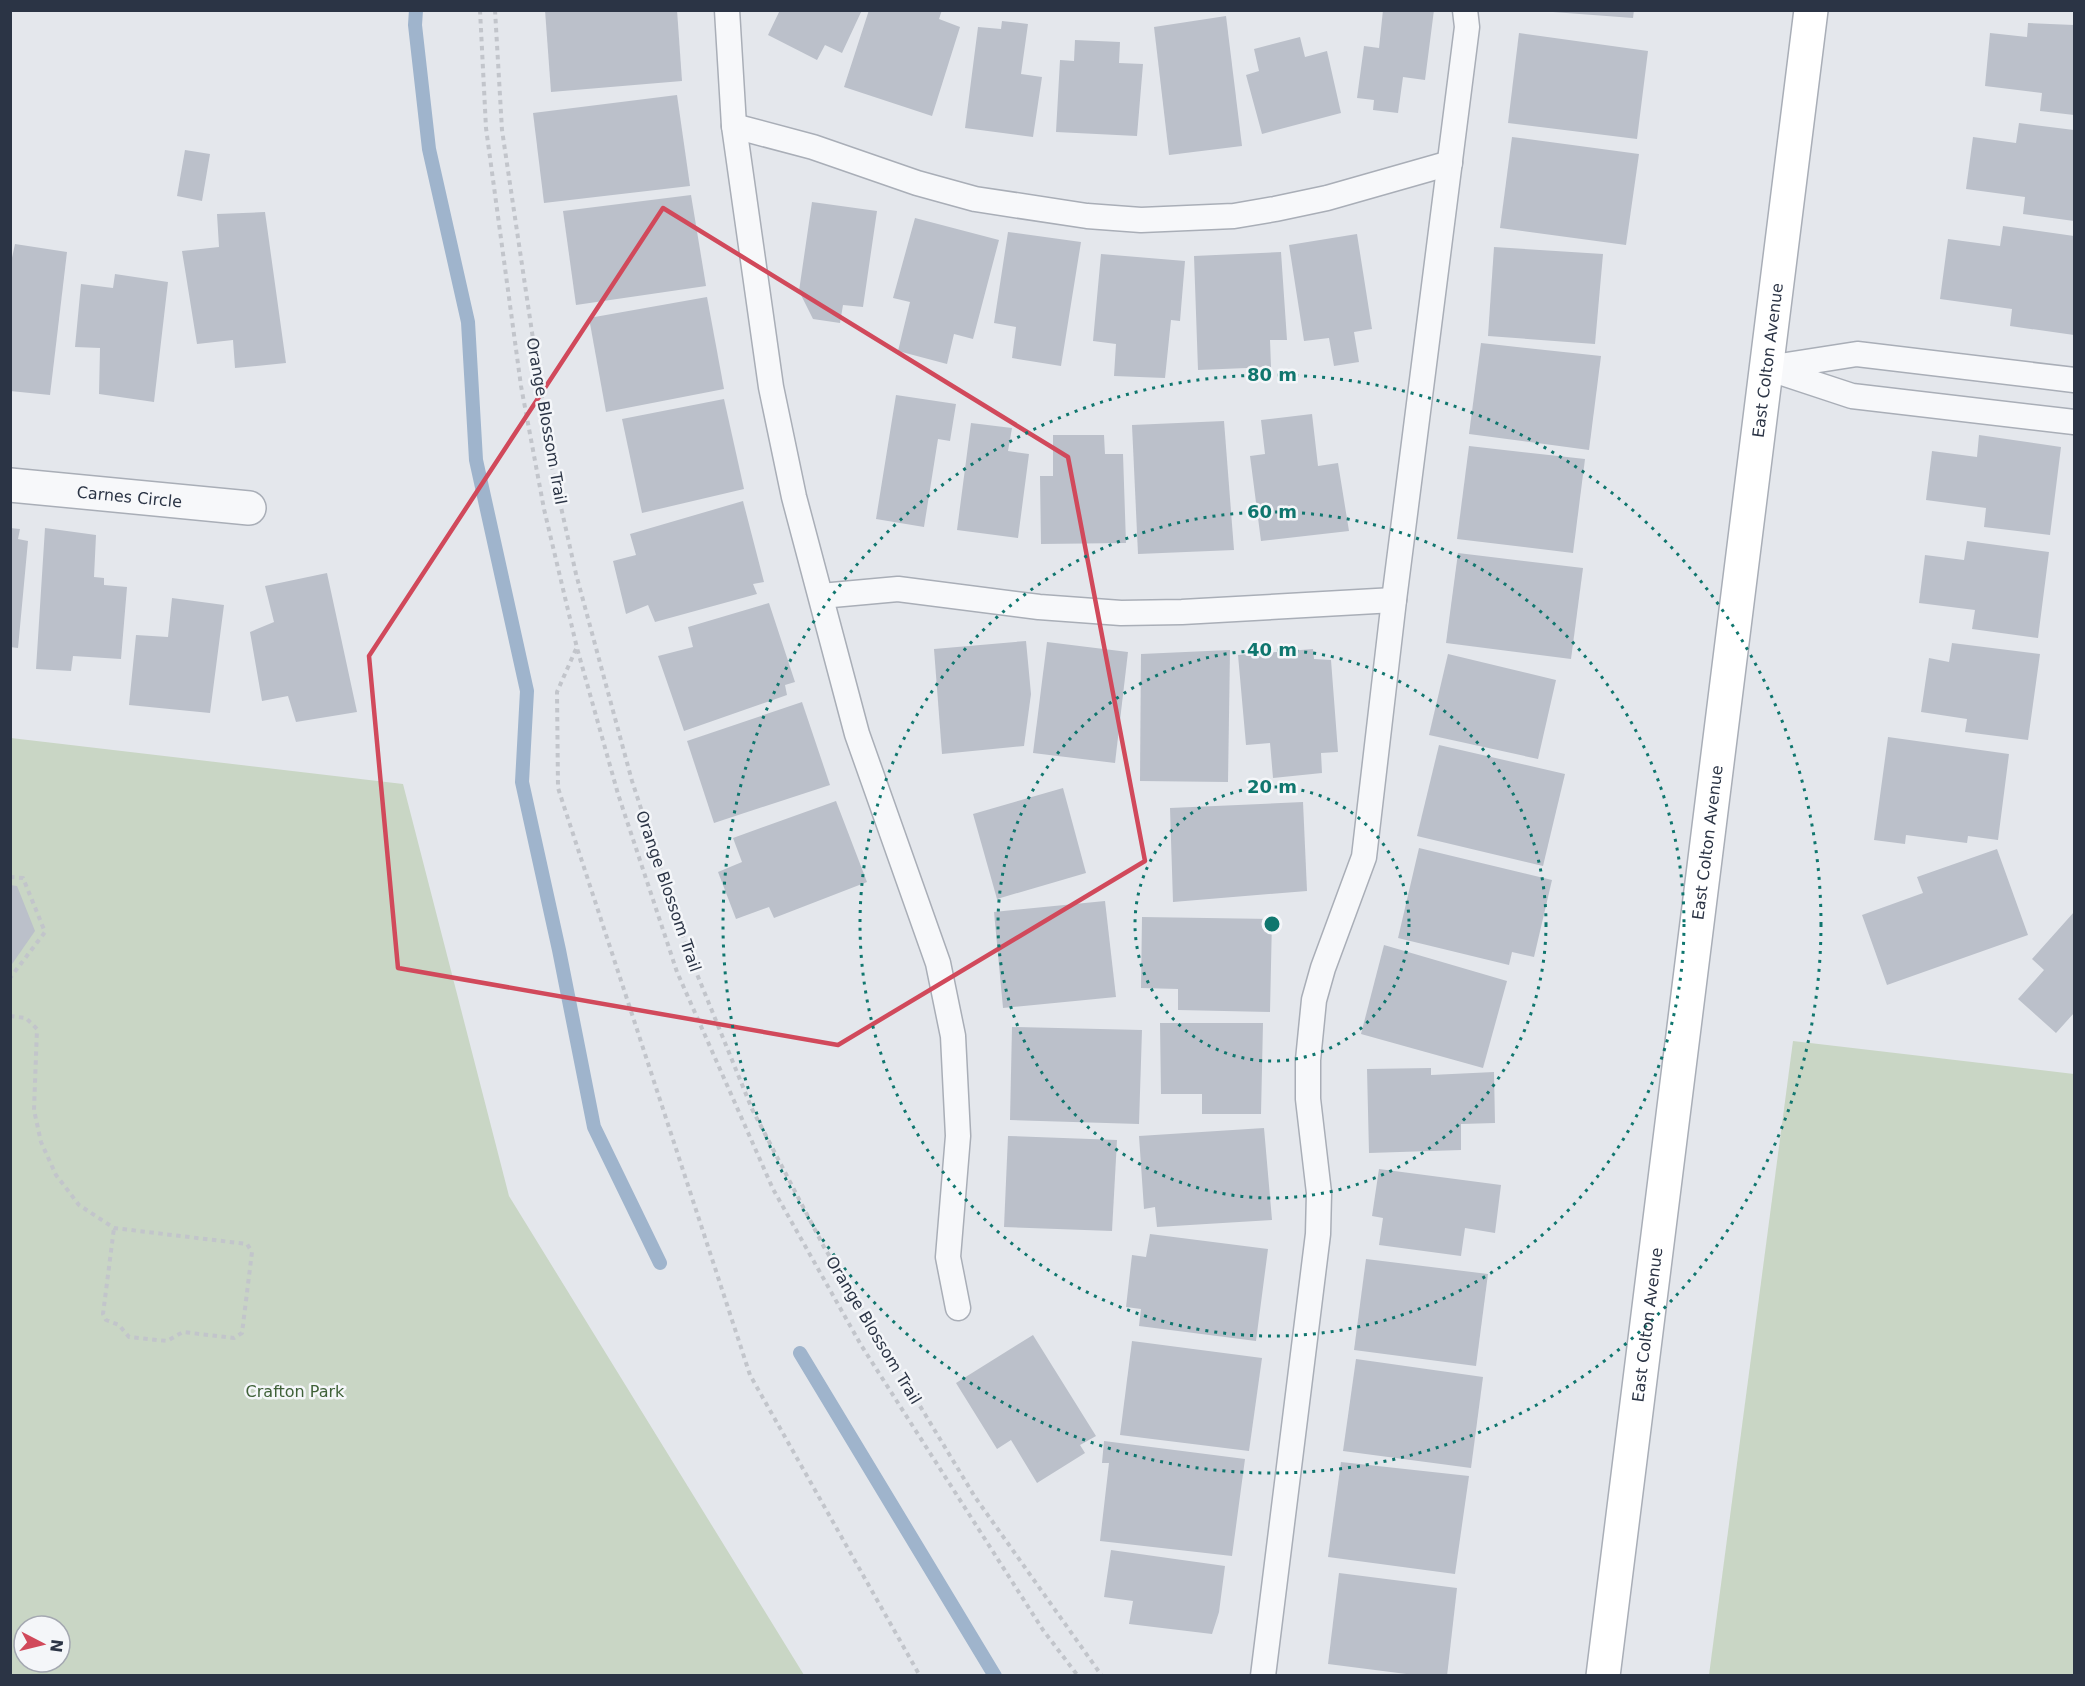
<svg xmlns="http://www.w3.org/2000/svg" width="2085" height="1686" font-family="'DejaVu Sans',sans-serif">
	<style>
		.green { fill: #c9d6c5; fill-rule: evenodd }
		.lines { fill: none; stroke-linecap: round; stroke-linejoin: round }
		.stream { stroke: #9fb4cc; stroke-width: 14 }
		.building { fill: #bbc0ca }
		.lane-casing { stroke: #a9aeb7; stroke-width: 27 }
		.street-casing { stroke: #a9aeb7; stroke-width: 36 }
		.secondary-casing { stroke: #a9aeb7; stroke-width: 36 }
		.path { stroke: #c2c5cb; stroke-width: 4; stroke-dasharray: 4.5 4.5; stroke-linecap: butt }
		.lane { stroke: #f7f8fa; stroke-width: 24 }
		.street { stroke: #f7f8fa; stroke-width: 33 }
		.secondary { stroke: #fff; stroke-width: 33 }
		.marked { fill: none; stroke: #d1495b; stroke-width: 4.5; stroke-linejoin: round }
		.ring { fill: none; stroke: #0f766e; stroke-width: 3; stroke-dasharray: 3 6 }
		.labels { text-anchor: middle; stroke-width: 5; stroke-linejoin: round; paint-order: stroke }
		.street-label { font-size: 16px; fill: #2b3445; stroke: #f4f6f9 }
		.park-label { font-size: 16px; fill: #3f6138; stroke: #f4f6f9 }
		.centre { fill: #0f766e; stroke: #f4f6f9; stroke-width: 3 }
		.ring-label { font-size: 18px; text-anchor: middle; font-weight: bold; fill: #0f766e; stroke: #f4f6f9; stroke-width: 5; stroke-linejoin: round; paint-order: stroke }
	</style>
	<rect width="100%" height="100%" fill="#e4e7ec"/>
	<!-- green -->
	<g class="green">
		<path d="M 11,738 L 403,784 L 509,1196 L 804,1675 L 11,1676 ZM 24,1626 L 60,1626 L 60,1662 L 24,1662 Z"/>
		<polygon points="1793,1041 2074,1074 2074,1675 1709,1675"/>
	</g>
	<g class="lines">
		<!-- stream -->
		<g class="stream">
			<polyline points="416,10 415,25 429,149 468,322 476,460 527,691 522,782 559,950 594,1127 660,1263"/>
			<polyline points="800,1353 995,1676"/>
		</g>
	</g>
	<!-- building -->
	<g class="building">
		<polygon points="545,10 677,10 682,81 551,92"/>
		<polygon points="780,10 862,10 842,53 825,45 817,60 768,35"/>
		<polygon points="869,10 942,10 939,19 960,27 932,116 844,87"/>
		<polygon points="1383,10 1434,10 1425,80 1403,77 1398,113 1373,110 1374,100 1357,98 1364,46 1379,48"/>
		<polygon points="1553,10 1634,10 1633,18 1553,12"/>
		<polygon points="1226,16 1242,146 1169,155 1154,27"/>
		<polygon points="1002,21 1028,24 1021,74 1042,77 1033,137 965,128 978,27 1001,29"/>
		<polygon points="2028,23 2074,25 2074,115 2040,111 2042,93 1985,86 1990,33 2027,37"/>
		<polygon points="1519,33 1648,51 1637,139 1508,123"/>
		<polygon points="1300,37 1305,57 1327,51 1341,113 1262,134 1246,75 1259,71 1254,49"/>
		<polygon points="1075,40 1120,42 1119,63 1143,64 1137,136 1056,132 1060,60 1074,61"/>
		<polygon points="677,95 690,186 544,203 533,113"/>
		<polygon points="2019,123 2074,130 2074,221 2023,214 2025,197 1966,189 1973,137 2016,143"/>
		<polygon points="1512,137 1639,154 1626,245 1500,228"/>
		<polygon points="185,150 210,154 202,201 177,196"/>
		<polygon points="691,195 706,286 576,305 563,211"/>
		<polygon points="812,202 877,211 863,307 843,305 840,323 813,319 799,291"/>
		<polygon points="265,212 286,363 235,368 233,340 197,344 182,251 219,247 217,214"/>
		<polygon points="915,218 999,240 973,339 954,334 947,364 898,351 910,302 893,298"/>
		<polygon points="2003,226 2074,236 2074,335 2010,326 2012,309 1940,299 1948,239 2000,246"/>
		<polygon points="1008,232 1081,242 1061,366 1012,358 1016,327 994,323"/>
		<polygon points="1357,234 1372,329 1354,332 1359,362 1334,366 1329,338 1304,341 1289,245"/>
		<polygon points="15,244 67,252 50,395 10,391 10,267"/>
		<polygon points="1494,247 1603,254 1595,344 1488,336"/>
		<polygon points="1281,252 1287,340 1270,340 1271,367 1198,370 1194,256"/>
		<polygon points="1101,254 1185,261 1180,321 1171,320 1165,378 1114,376 1116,344 1093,341"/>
		<polygon points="115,274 168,282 154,402 99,394 100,348 75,347 81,284 113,288"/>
		<polygon points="707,297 724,389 606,412 589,318"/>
		<polygon points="1481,343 1601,356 1589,450 1469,434"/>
		<polygon points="896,395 956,404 950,441 938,439 924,527 876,519"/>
		<polygon points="724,399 744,489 642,513 622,419"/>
		<polygon points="1312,414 1318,466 1338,463 1349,531 1261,541 1250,456 1265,454 1261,420"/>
		<polygon points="1224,421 1234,550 1138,554 1132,425"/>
		<polygon points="971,423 1012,428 1008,451 1029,454 1018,538 957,530"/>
		<polygon points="1053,435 1104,435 1105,454 1123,454 1126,543 1041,544 1040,476 1053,476"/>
		<polygon points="1979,435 2061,447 2050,535 1984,527 1986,508 1926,500 1932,451 1977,457"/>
		<polygon points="1469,446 1585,459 1573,553 1457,539"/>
		<polygon points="743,501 764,582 753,584 757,594 655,622 648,605 626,614 613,561 636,555 630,534"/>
		<polygon points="10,528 20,529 18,539 28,541 18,648 10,647"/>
		<polygon points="45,528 96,535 94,577 104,578 104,585 127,587 121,659 73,656 71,671 36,669"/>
		<polygon points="1967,541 2049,552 2038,638 1972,629 1975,610 1919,603 1925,555 1964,560"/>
		<polygon points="1458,553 1583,568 1571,659 1446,643"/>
		<polygon points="327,573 357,712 296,722 288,696 262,701 250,632 274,622 265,586"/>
		<polygon points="172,598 224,605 210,713 129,705 136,635 168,637"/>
		<polygon points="769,603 795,682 785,685 787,695 684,731 658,656 693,647 688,627"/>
		<polygon points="1026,641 1031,694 1024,746 942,754 934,649"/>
		<polygon points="1047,642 1128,652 1115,763 1033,753"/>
		<polygon points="1952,643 2040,654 2028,740 1965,732 1967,719 1921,712 1929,658 1949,662"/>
		<polygon points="1313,649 1314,659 1331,660 1338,752 1321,753 1322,773 1273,778 1270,743 1246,745 1238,655"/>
		<polygon points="1230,650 1228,782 1140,781 1141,654"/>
		<polygon points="1448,654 1556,680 1538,759 1429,735"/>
		<polygon points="802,702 830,785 714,823 687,741"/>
		<polygon points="1888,737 2009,754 1998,840 1968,836 1967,843 1906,835 1905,844 1874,840"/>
		<polygon points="1439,745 1565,774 1543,866 1417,836"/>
		<polygon points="1063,788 1086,873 997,899 973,814"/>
		<polygon points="836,801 867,882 774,918 769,907 736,919 718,872 742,862 733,838"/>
		<polygon points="1303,802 1307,891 1173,902 1170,808"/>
		<polygon points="1419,848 1552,880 1534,957 1512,952 1509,965 1398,938"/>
		<polygon points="1997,849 2028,935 1887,985 1862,915 1923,893 1917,877"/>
		<polygon points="10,885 17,886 35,931 10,967"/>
		<polygon points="1105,901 1116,997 1003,1008 994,912"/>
		<polygon points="2074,912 2074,1013 2056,1033 2018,999 2044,970 2032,959"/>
		<polygon points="1142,917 1272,919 1270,1012 1178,1010 1178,989 1141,988"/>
		<polygon points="1384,945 1507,981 1483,1068 1361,1034"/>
		<polygon points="1160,1023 1263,1023 1261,1114 1202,1114 1202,1094 1161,1094"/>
		<polygon points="1012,1027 1142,1030 1139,1124 1010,1120"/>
		<polygon points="1431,1068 1431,1075 1494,1072 1495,1123 1461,1124 1461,1150 1369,1153 1367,1069"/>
		<polygon points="1264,1128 1272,1220 1157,1227 1155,1207 1144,1209 1139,1136"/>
		<polygon points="1008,1136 1117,1140 1112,1231 1004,1227"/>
		<polygon points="1379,1169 1501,1185 1495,1233 1465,1228 1461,1256 1379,1245 1383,1218 1372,1216"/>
		<polygon points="1150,1234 1268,1249 1256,1341 1139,1326 1141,1309 1126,1307 1132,1255 1146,1257"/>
		<polygon points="1366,1259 1488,1274 1476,1366 1354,1350"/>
		<polygon points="1033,1335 1096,1436 1080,1445 1085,1453 1037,1483 1011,1440 997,1449 956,1383"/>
		<polygon points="1132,1341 1262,1358 1249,1451 1120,1435"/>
		<polygon points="1356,1359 1483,1377 1471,1468 1343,1451"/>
		<polygon points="1104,1441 1245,1459 1232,1556 1100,1541 1109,1463 1102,1463"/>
		<polygon points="1341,1462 1469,1476 1455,1574 1328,1557"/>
		<polygon points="1111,1550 1225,1566 1219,1612 1212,1634 1129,1624 1133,1601 1104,1597"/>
		<polygon points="1339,1573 1457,1588 1447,1676 1422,1676 1328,1664"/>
	</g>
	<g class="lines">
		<defs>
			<g id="lane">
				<polyline points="727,10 734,126 771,387 794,497 857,734 938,963 953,1036 958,1136 948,1257 958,1308"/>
				<polyline points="734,126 813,147 917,183 975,199 1087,216 1141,220 1234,216 1275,209 1327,198 1450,163"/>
				<polyline points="2074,380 1857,354 1767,368 1852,396 2074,422"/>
				<polyline points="821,596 898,589 1039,607 1121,613 1182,612 1394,600"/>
				<polyline points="1263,1676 1318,1234 1319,1193 1308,1099 1308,1060 1314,1000 1323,968 1364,857 1394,600 1467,27 1465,10"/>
			</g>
			<g id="street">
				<path id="s1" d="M 10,485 L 249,508"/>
			</g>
			<g id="secondary">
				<path id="s2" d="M 1603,1676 L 1811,10"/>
			</g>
		</defs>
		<!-- lane casing -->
		<use href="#lane" class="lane-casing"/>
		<!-- street casing -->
		<use href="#street" class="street-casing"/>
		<!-- secondary casing -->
		<use href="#secondary" class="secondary-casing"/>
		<!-- path -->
		<g class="path">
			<polyline points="480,10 486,128 521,386 544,509 577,648 618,794 677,972 773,1189 861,1345 1043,1630 1078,1676"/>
			<polyline points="495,10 502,130 552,467 576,574 632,781 688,952 752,1109 824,1247 975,1497 1102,1676"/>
			<polyline points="576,649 557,692 558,788 750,1375 920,1676"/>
			<polyline points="10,877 23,878 45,932 10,978"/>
			<polyline points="10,1016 26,1018 37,1029 34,1110 41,1142 56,1175 79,1205 114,1228 247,1244 252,1252 242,1333 234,1338 183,1332 167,1341 129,1337 119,1325 106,1320 103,1314 114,1228"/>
		</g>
		<!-- lane -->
		<use href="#lane" class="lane"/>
		<!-- street -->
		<use href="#street" class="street"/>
		<!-- secondary -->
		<use href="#secondary" class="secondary"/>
	</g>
	<!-- marked area -->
	<path class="marked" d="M 663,208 L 1068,457 L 1145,861 L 838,1045 L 398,968 L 369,656 Z"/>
	<!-- distance rings -->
	<g class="ring">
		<circle cx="1272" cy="924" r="137"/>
		<circle cx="1272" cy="924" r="274"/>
		<circle cx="1272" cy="924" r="412"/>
		<circle cx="1272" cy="924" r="549"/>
	</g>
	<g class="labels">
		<!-- street labels -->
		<g class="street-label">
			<text dy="6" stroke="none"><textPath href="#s2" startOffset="1326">East Colton Avenue</textPath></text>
			<text transform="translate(547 421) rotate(80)" y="6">Orange Blossom Trail</text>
			<text dy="6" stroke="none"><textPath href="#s1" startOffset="120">Carnes Circle</textPath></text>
			<text dy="6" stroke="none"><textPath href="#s2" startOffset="840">East Colton Avenue</textPath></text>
			<text transform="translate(669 891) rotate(71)" y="6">Orange Blossom Trail</text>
			<text dy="6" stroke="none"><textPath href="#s2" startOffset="354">East Colton Avenue</textPath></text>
			<text transform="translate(874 1330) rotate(59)" y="6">Orange Blossom Trail</text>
		</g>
		<!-- park labels -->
		<g class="park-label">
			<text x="295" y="1397">Crafton Park</text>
		</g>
	</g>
	<circle cx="1272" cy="924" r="9" class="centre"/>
	<g class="ring-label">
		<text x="1272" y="381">80 m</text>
		<text x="1272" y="518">60 m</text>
		<text x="1272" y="656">40 m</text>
		<text x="1272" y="793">20 m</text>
	</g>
	<!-- border -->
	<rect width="2085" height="1686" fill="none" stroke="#2b3445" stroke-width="24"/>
	<!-- north arrow -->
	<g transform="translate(42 1644) rotate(97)"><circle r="28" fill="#f4f6f9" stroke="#a4a8b1" stroke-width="1.5"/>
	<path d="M0-4.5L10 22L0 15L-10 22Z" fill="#d1495b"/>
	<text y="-9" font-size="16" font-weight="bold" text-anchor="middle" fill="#2b3445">N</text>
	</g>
</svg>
